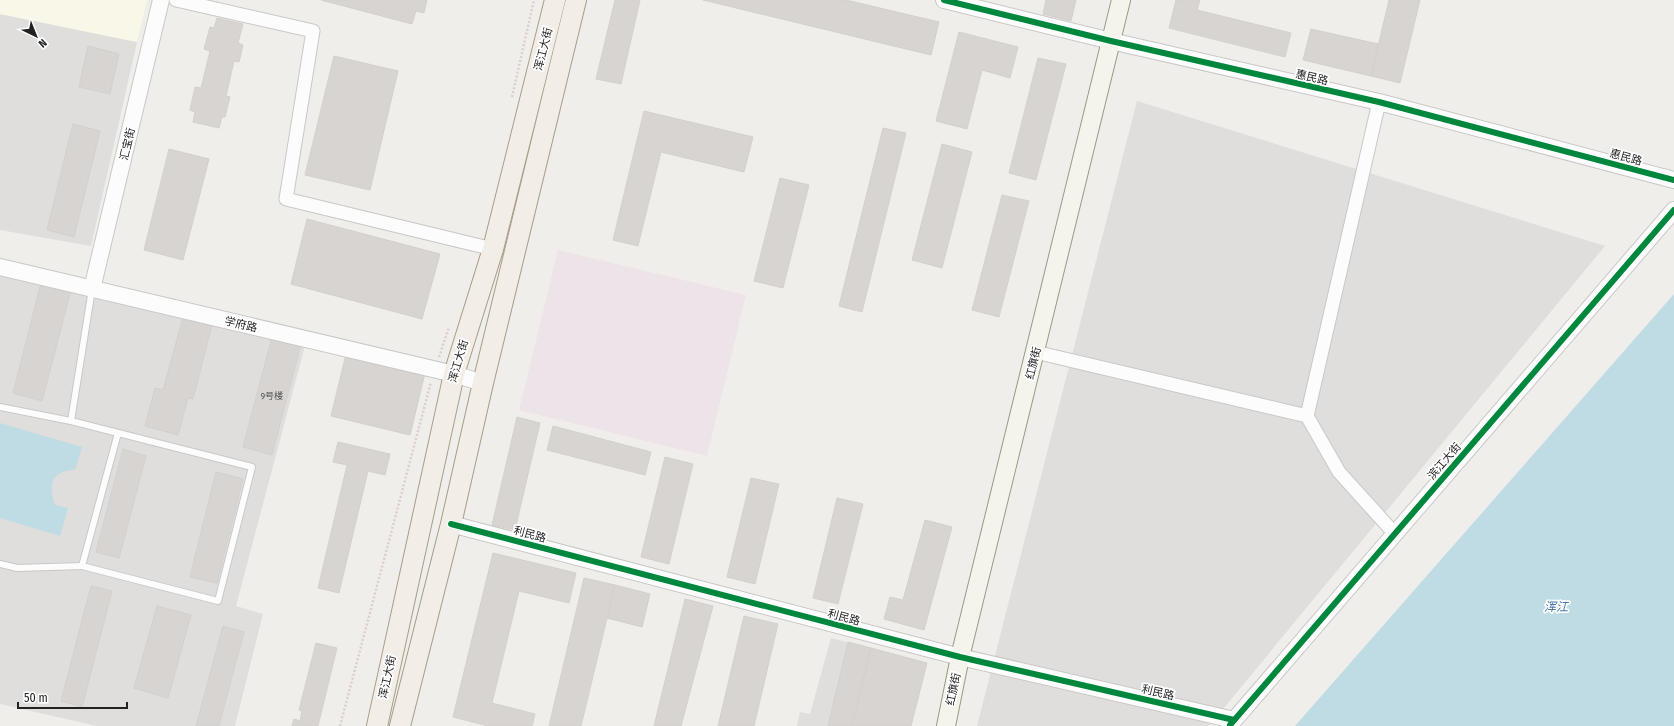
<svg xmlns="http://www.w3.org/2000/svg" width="1674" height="726" font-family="'Fira Sans Condensed','Noto Sans SC',sans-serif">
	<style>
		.residential { fill: #dfdedc }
		.industrial { fill: #ede4e9 }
		.education { fill: #f8f7e8 }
		.water { fill: #bfdbe3 }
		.building { fill: #d7d4d2; stroke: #d3d0cc }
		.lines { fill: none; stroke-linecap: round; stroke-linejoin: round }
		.service-casing { stroke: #c9c8c7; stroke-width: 8 }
		.minor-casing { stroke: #c9c8c7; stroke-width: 15 }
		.tertiary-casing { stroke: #c9c8c7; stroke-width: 18 }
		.secondary-casing { stroke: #999a82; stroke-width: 20 }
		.primary-casing { stroke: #a79c86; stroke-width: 22 }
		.path { stroke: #dccecd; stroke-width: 2.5; stroke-dasharray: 2 2; stroke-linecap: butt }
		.service { stroke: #fdfcfc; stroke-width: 6 }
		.minor { stroke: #fdfcfc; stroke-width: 13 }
		.tertiary { stroke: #fdfcfc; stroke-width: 16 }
		.secondary { stroke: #f4f4ed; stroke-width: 18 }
		.primary { stroke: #f3ede7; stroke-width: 20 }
		.cycleway-casing { stroke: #fff; stroke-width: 8 }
		.cycleway { stroke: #00873e; stroke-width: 6 }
		.labels { text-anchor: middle; stroke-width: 3.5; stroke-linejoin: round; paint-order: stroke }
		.number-label { font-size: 9px; fill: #4f4e4e }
		.street-label { font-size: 11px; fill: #222; stroke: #fff }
		.water-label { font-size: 12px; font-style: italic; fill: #4a7aab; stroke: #fff }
	</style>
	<rect width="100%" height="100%" fill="#f0eeeb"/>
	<!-- residential -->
	<g class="residential">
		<polygon points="0,14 137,42 91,246 0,230"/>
		<polygon points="1137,101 1605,246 1209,726 977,726"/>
		<polygon points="0,268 307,338 236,606 263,614 235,726 97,726 0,704"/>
		<polygon points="831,638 871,648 852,726 797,726 800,712 810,714"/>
	</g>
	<!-- industrial -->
	<polygon class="industrial" points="558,250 746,295 707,456 519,410"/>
	<!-- education -->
	<polygon class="education" points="0,0 147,0 137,42 0,14"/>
	<!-- water -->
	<g class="water">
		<polygon points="1674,294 1674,726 1295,726"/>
		<path d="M 0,423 L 82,447 L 75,470 C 51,471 48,484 55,505 L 68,508 L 60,536 L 0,518 Z"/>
	</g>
	<!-- building -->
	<g class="building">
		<polygon points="321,0 427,0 424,13 416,11 412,24"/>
		<polygon points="615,0 640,0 621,84 596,79"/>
		<polygon points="703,0 846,0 939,22 931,55"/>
		<polygon points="1046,0 1076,0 1071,21 1043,14"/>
		<polygon points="1176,0 1200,0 1197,10 1291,33 1285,57 1169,28"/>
		<polygon points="1389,0 1420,0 1400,83 1371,76"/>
		<polygon points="217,18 243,24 238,43 243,45 239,62 234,61 226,96 230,97 225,117 222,117 219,128 193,122 195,112 190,110 195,87 201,88 210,51 204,49 210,27 214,28"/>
		<polygon points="1311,29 1378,44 1371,76 1303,60"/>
		<polygon points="959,32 1018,47 1010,78 982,70 967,129 936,121"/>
		<polygon points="88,46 119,54 110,94 79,87"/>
		<polygon points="334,56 398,71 370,190 305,175"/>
		<polygon points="1038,58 1066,64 1036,180 1009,173"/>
		<polygon points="644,111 753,137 744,172 661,152 638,246 613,240"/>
		<polygon points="73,124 100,131 74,237 47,230"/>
		<polygon points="883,128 906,133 862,312 839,306"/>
		<polygon points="942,144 972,152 942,268 912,260"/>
		<polygon points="169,149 209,159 183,260 144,250"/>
		<polygon points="780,178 809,185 783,288 754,281"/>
		<polygon points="1002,195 1029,201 999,317 972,310"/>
		<polygon points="307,219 440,254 422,319 291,284"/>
		<polygon points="41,283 71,290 42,401 13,393"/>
		<polygon points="184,314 213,321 193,399 188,398 178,435 145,426 155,388 163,390"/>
		<polygon points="272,337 301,344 272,455 243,447"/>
		<polygon points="347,350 426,369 410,435 331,416"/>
		<polygon points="517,417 540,423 515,530 492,525"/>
		<polygon points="553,426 651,452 645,475 547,450"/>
		<polygon points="338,442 390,454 385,475 368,471 339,593 318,588 347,465 333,462"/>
		<polygon points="123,449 146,456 119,558 96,552"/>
		<polygon points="665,457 693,464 669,564 641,557"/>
		<polygon points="216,472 243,479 217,583 190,577"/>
		<polygon points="751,478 779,484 755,584 727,577"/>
		<polygon points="837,498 863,504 838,604 813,598"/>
		<polygon points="925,520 952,527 924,630 884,619 890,597 903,600"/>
		<polygon points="493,553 576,573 569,603 519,591 492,703 535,714 532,726 488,726 453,717"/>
		<polygon points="584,578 615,585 581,726 549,726"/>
		<polygon points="615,585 650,594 642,627 607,618"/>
		<polygon points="91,586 112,591 82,707 61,701"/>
		<polygon points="685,599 713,606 681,726 654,726"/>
		<polygon points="157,606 191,615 168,698 134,688"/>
		<polygon points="744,616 778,624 754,726 718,726"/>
		<polygon points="223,626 244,632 219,726 196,726"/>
		<polygon points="848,642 871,648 852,726 828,726"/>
		<polygon points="316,643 337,648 318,726 292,726 294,719 300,721 302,711 299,710"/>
		<polygon points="871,648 927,663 911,726 852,726"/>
	</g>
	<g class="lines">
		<defs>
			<g id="service">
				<polyline points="0,407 71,421 92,289"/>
				<polyline points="71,421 252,467 218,601 82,566 118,433"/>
				<polyline points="0,564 17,568 82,566"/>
			</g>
			<g id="minor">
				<polyline points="176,0 313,31 286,199 493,249"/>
				<polyline points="1035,352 1307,416 1339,472 1395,534"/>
				<polyline points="1307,416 1379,102"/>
			</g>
			<g id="tertiary">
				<polyline points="944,0 1111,41 1379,102 1674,180"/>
				<polyline points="0,267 454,374 483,383"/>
				<polyline points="92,289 161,0"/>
				<polyline points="451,524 960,657 1234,720"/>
				<polyline points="1229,726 1674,210"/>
			</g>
			<polyline id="secondary" points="946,726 960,657 1121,0"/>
			<g id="primary">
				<polyline points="377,726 454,374 493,249 555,0"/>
				<polyline points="400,726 451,524 483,383 576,0"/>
			</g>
		</defs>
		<!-- service casing -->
		<use href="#service" class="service-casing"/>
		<!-- minor casing -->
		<use href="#minor" class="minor-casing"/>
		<!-- tertiary casing -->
		<use href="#tertiary" class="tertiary-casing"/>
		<!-- secondary casing -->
		<use href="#secondary" class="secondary-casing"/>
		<!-- primary casing -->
		<use href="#primary" class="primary-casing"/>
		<!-- path -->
		<g class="path">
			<polyline points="512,97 534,0"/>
			<polyline points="439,357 449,327"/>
			<polyline points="340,726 431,382"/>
		</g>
		<!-- service -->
		<use href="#service" class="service"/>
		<!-- minor -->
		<use href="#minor" class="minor"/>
		<!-- tertiary -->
		<use href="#tertiary" class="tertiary"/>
		<!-- secondary -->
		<use href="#secondary" class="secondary"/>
		<!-- primary -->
		<use href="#primary" class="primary"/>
		<defs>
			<g id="cycleway">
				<polyline points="944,0 1111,41 1379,102 1674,180"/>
				<polyline points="451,524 960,657 1234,720"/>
				<polyline points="1230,725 1674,210"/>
			</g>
		</defs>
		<!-- cycleway casing -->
		<use href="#cycleway" class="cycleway-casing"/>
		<!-- cycleway -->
		<use href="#cycleway" class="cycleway"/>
	</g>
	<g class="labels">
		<!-- number labels -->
		<g class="number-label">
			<text x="272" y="399">9号楼</text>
		</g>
		<!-- street labels -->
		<g class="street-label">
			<text transform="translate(543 49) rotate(-76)" y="4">浑江大街</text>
			<text transform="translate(1312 77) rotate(13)" y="4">惠民路</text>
			<text transform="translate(127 144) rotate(-77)" y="4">汇宝街</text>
			<text transform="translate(1626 157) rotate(15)" y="4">惠民路</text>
			<text transform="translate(241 324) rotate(13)" y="4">学府路</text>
			<text transform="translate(458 361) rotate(-74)" y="4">浑江大街</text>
			<text transform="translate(1033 363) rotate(-76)" y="4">红旗街</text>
			<text transform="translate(1444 461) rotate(-49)" y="4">滨江大街</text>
			<text transform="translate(530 534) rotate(15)" y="4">利民路</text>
			<text transform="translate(844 617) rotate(15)" y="4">利民路</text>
			<text transform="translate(387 677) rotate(-78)" y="4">浑江大街</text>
			<text transform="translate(953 689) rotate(-78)" y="4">红旗街</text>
			<text transform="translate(1158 692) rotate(13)" y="4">利民路</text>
		</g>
		<!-- water labels -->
		<g class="water-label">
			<text x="1556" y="611">浑江</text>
		</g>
	</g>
	<!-- north arrow -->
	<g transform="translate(36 36) rotate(137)" stroke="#ffffff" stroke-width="3" paint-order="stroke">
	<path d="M0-3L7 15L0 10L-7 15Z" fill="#222222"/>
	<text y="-6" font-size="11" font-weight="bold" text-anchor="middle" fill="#222222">N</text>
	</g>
	<!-- scale -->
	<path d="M18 702v6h109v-6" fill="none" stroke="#222222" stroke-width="2"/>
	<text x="24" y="702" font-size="12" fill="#222222" stroke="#ffffff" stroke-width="3" paint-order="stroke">50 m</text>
</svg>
